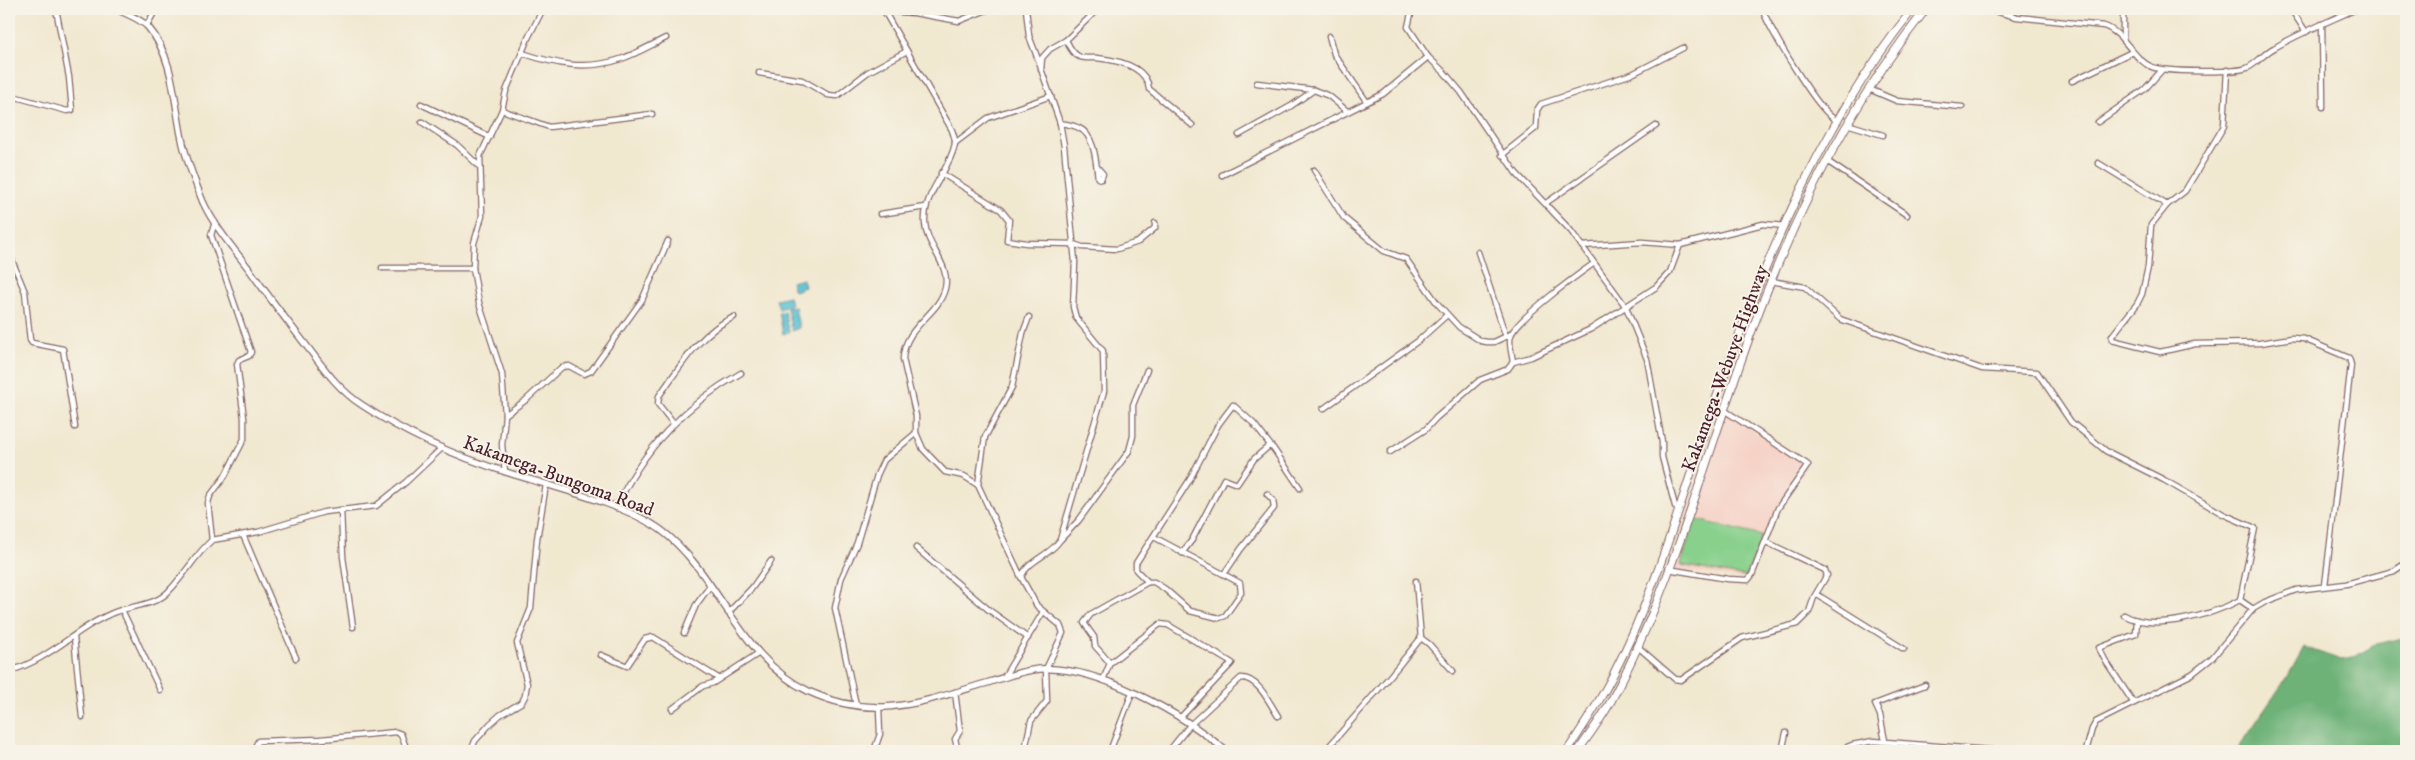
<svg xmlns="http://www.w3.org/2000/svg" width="2415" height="760" font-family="'IM FELL DW Pica',serif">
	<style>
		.built { fill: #f6d1c6 }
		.green { fill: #88d08c; stroke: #69785c }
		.forest { fill: #6eb278; stroke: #5c6852 }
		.water { fill: #55c0d1; stroke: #50707e }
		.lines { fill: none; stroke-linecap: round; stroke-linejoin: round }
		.minor-casing { stroke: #846565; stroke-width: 7 }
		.major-casing { stroke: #846565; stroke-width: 8 }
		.highway-casing { stroke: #846565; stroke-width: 9 }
		.minor { stroke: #fff; stroke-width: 4.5 }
		.major { stroke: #fff; stroke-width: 5.5 }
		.highway { stroke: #fff; stroke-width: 7 }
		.labels { text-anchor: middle; stroke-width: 4; stroke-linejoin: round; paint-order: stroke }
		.street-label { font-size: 19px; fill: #4a1f2b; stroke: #f7f3e8 }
	</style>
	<rect width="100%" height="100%" fill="#f7f3e8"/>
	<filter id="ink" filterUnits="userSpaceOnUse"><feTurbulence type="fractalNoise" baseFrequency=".02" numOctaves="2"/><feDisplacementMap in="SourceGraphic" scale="10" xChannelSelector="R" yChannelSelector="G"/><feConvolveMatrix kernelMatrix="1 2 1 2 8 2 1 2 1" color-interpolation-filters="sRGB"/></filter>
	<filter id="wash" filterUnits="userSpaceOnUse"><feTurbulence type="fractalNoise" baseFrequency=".0096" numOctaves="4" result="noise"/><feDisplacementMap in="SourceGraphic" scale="20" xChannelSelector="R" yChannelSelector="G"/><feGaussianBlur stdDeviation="1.12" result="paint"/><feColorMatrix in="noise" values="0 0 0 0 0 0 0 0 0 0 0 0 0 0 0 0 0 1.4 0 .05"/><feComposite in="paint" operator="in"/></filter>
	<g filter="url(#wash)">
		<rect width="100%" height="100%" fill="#f1e8d0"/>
		<!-- built -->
		<polygon class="built" points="1724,411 1807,465 1778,508 1750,577 1744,579 1669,569"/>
		<!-- green -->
		<polygon class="green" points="1694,519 1762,536 1746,577 1681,565"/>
		<!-- forest -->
		<polygon class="forest" points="2406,637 2406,751 2236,751 2288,676 2304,647 2341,660 2353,658 2376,644"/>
		<!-- water -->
		<g class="water">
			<polygon points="803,279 805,287 794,291 791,282"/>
			<polygon points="789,296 791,305 779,309 776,299"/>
			<polygon points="795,307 799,328 792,331 787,309"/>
			<polygon points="784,311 789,332 783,334 779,312"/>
		</g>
	</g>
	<g filter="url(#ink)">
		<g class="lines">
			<defs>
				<g id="minor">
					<path d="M 883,9 L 952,130 C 953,134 956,140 955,144 C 949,173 923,192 925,223 C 926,246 951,265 945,288 C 939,315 904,326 903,359 L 916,416 L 916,433 L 923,449 L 945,472 L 964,476 L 978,485 L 1021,577"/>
					<polyline points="1026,9 1029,36 1041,67"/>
					<polyline points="1412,9 1408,27 1428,57 1444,72 1461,92 1516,173 1571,231 1626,307 1647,359 1662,442 1662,457 1675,506 1679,511"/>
					<path d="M 1762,9 C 1771,30 1819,115 1838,121"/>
					<path d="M 1987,9 L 2017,17 L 2104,26 C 2125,33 2132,59 2152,67 C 2165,72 2234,73 2247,68 C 2257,64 2264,53 2274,48 C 2300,33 2329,21 2356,9"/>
					<polyline points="2291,9 2306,32"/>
					<polyline points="884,11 914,13 959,21 989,9"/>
					<polyline points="2322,24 2323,107"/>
					<polyline points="147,25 156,9"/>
					<polyline points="1329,36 1334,54 1367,102"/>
					<path d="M 1066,40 C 1069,46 1072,53 1078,56 C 1083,59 1091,58 1097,58 C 1116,60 1147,66 1149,89 L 1192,125"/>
					<polyline points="2123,40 2123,9"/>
					<path d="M 522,53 C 555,64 586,71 621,59 C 636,54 651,45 666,38"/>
					<polyline points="2227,70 2224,126 2185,191 2167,205 2151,225 2148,267 2142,294 2137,304 2112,336 2112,340 2160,352 2195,344 2260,343 2292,338 2304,339 2349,358 2351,365 2325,586"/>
					<polyline points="759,73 802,80 828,95 837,96 868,72 907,51"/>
					<polyline points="2072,81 2132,52"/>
					<polyline points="1257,83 1314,90"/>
					<polyline points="1869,89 1897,101 1962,107"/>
					<polyline points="9,95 67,111 72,110 69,77 56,9"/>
					<polyline points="421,104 490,137"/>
					<polyline points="502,110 549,127 652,114"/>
					<polyline points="422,122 457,145 480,167"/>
					<polyline points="2098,122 2145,89 2162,70"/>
					<path d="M 1060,123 C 1066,124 1074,125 1079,128 C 1095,135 1096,163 1098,178 L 1101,179 L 1103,174 L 1097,167"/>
					<polyline points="1847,124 1883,135"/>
					<polyline points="1239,135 1291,106 1314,90 1329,96 1347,111"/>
					<polyline points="955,143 988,118 1051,96"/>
					<polyline points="1502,155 1536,128 1537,110 1541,104 1632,74 1683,48"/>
					<polyline points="1827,161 1907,215"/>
					<polyline points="2098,163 2167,205"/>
					<polyline points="1314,170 1344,218 1384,251 1406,259 1437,303 1459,327 1481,341 1487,342 1494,342 1511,334"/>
					<polyline points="941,173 1001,210 1009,220 1007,240 1027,243 1073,244 1082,247 1117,249 1138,242 1155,228 1155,223"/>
					<polyline points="1222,175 1383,94 1428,57"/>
					<polyline points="1546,203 1656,126"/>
					<polyline points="880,214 926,207"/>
					<polyline points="1582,246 1642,242 1680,245 1763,224 1785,226"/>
					<polyline points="1478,252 1506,337"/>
					<polyline points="9,253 25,292 30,340 32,343 63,349 75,427"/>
					<polyline points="382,268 473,268"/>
					<polyline points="1771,281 1805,287 1840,319 1982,369 2037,372 2071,422 2106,451 2164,480 2223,514 2255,528 2240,600 2253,609"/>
					<polyline points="1513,362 1531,357 1591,329 1656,287 1670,272 1680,245"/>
					<polyline points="1323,409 1418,341 1447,315"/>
					<polyline points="505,415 526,400 562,367 569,366 584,374 591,371 642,300 668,241"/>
					<path d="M 673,423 L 658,404 L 659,396 C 680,367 700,332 734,317"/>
					<path d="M 1390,452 L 1426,429 L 1436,418 L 1480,380 L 1508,369 L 1513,362 C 1512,354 1508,342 1511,335 C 1518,318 1576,276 1593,264"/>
					<polyline points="505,472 502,445 505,415 502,374 479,303 473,268 474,243 482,216 480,156 502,110 506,91 528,38 543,9"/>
					<polyline points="978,485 985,437 1012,387 1023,333 1029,317"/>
					<path d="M 616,508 C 642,450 686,404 741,373"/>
					<polyline points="341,510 343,557 353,627"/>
					<polyline points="243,535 296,658"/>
					<polyline points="1061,539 1079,520 1129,451 1133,436 1133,405 1147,370"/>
					<polyline points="212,540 208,503 210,496 225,476 244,439 244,418 237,364 239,360 249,356 251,352 211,235 215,222"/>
					<polyline points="916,548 989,610 1028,638"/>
					<polyline points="1182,553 1192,540 1224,479 1237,484 1254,459 1269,446 1273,448 1300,488"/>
					<polyline points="1668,569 1728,579 1748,580 1752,575 1778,508 1808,465 1724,410"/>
					<polyline points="1224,574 1241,549 1274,508 1273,500 1267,494"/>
					<polyline points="1416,581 1421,638 1429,644 1453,671"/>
					<polyline points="1148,582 1136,570 1136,563 1189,481 1218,425 1233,405 1253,423 1271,446"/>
					<polyline points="1816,594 1904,649"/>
					<polyline points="122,610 160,690"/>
					<polyline points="728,613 752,588 771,561"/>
					<path d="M 2124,615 C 2153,632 2212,615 2240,600"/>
					<polyline points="684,633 696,605 710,586"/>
					<polyline points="74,637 82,717"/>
					<polyline points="1637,646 1675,679 1681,680 1742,638 1797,624 1809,612 1814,597 1827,575 1825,570 1766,542"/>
					<polyline points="601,655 627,666 645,639 653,637 718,678"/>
					<polyline points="1110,663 1095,646 1094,637 1084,623 1091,614 1148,582 1154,582 1165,589 1190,611 1219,618 1225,616 1241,593 1240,583 1154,537"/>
					<path d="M 9,671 C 50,660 77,627 115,612 C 133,605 154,606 168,592 C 184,576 195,555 212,540 L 258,532 L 324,512 L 376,506 L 406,482 L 442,448"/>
					<polyline points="1004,677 1043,612"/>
					<polyline points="1103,680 1110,663 1160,624 1168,625 1232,663 1180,718"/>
					<polyline points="955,692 960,731 955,739 958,751"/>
					<polyline points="2133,702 2105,660 2099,648 2136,634 2137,620"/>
					<polyline points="856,705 835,608 841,579 857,543 877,475 884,460 916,433"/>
					<polyline points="672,709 703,686 713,683 759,653"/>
					<polyline points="1885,741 1880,715 1875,704 1925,685"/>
					<path d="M 1025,749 L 1031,721 L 1047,701 L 1046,669 L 1063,633 L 1060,625 L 1037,606 L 1021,577 C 1029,559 1050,556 1060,540 L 1104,391 L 1103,351 L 1076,318 L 1073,307 L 1075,262 L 1064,146 L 1060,123 L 1041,69 L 1042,58 L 1050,49 L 1066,40 L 1098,9"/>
					<polyline points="257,751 255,747 258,741 321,739 396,732 401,734 407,751"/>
					<polyline points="471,751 475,741 490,724 500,715 522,702 525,696 527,684 517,643 531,608 537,539 546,485"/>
					<polyline points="874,751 880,734 879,708"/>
					<polyline points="1110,751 1132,693"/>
					<path d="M 1169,751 L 1190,725 L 1241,678 C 1258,677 1270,704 1278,716"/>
					<polyline points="1325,751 1391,675 1421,638"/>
					<polyline points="1782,751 1786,733"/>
					<polyline points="1837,751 1852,745 1873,741 2002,751"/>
					<polyline points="2086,751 2092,729 2096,722 2192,674 2212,658 2253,609 2265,602 2296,590 2346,584 2394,571 2406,563"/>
				</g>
				<path id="major" d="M 117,9 C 126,14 141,19 148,27 C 174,57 174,102 182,139 C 186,160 195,182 203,202 C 214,226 233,248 249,269 C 266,293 284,317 302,340 C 321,364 336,388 362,405 C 407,435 458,457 509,473 C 553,487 625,504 661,530 C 720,574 738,659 810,692 C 876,722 925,701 990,682 C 1006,677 1023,670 1040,669 C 1097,665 1183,714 1226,751"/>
				<g id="highway">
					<path d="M 1567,751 C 1583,727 1599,703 1612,677 C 1654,596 1679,507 1708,422 C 1758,276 1816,130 1913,9"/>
					<path d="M 1578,751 C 1589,735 1601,719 1610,703 C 1682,570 1714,420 1771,281 C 1810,184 1861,91 1926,9"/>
				</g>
			</defs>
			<!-- minor casing -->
			<use href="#minor" class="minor-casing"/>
			<!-- major casing -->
			<use href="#major" class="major-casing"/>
			<!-- highway casing -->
			<use href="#highway" class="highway-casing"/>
			<!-- minor -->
			<use href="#minor" class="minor"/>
			<!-- major -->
			<use href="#major" class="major"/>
			<!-- highway -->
			<use href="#highway" class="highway"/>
		</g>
	</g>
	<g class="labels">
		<!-- street labels -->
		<g class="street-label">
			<text transform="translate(1724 368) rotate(-70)" y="7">Kakamega-Webuye Highway</text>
			<text transform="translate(559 475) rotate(20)" y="7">Kakamega-Bungoma Road</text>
		</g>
	</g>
	<!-- margin -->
	<rect width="2415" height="760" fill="none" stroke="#f7f3e8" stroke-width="30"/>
</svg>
